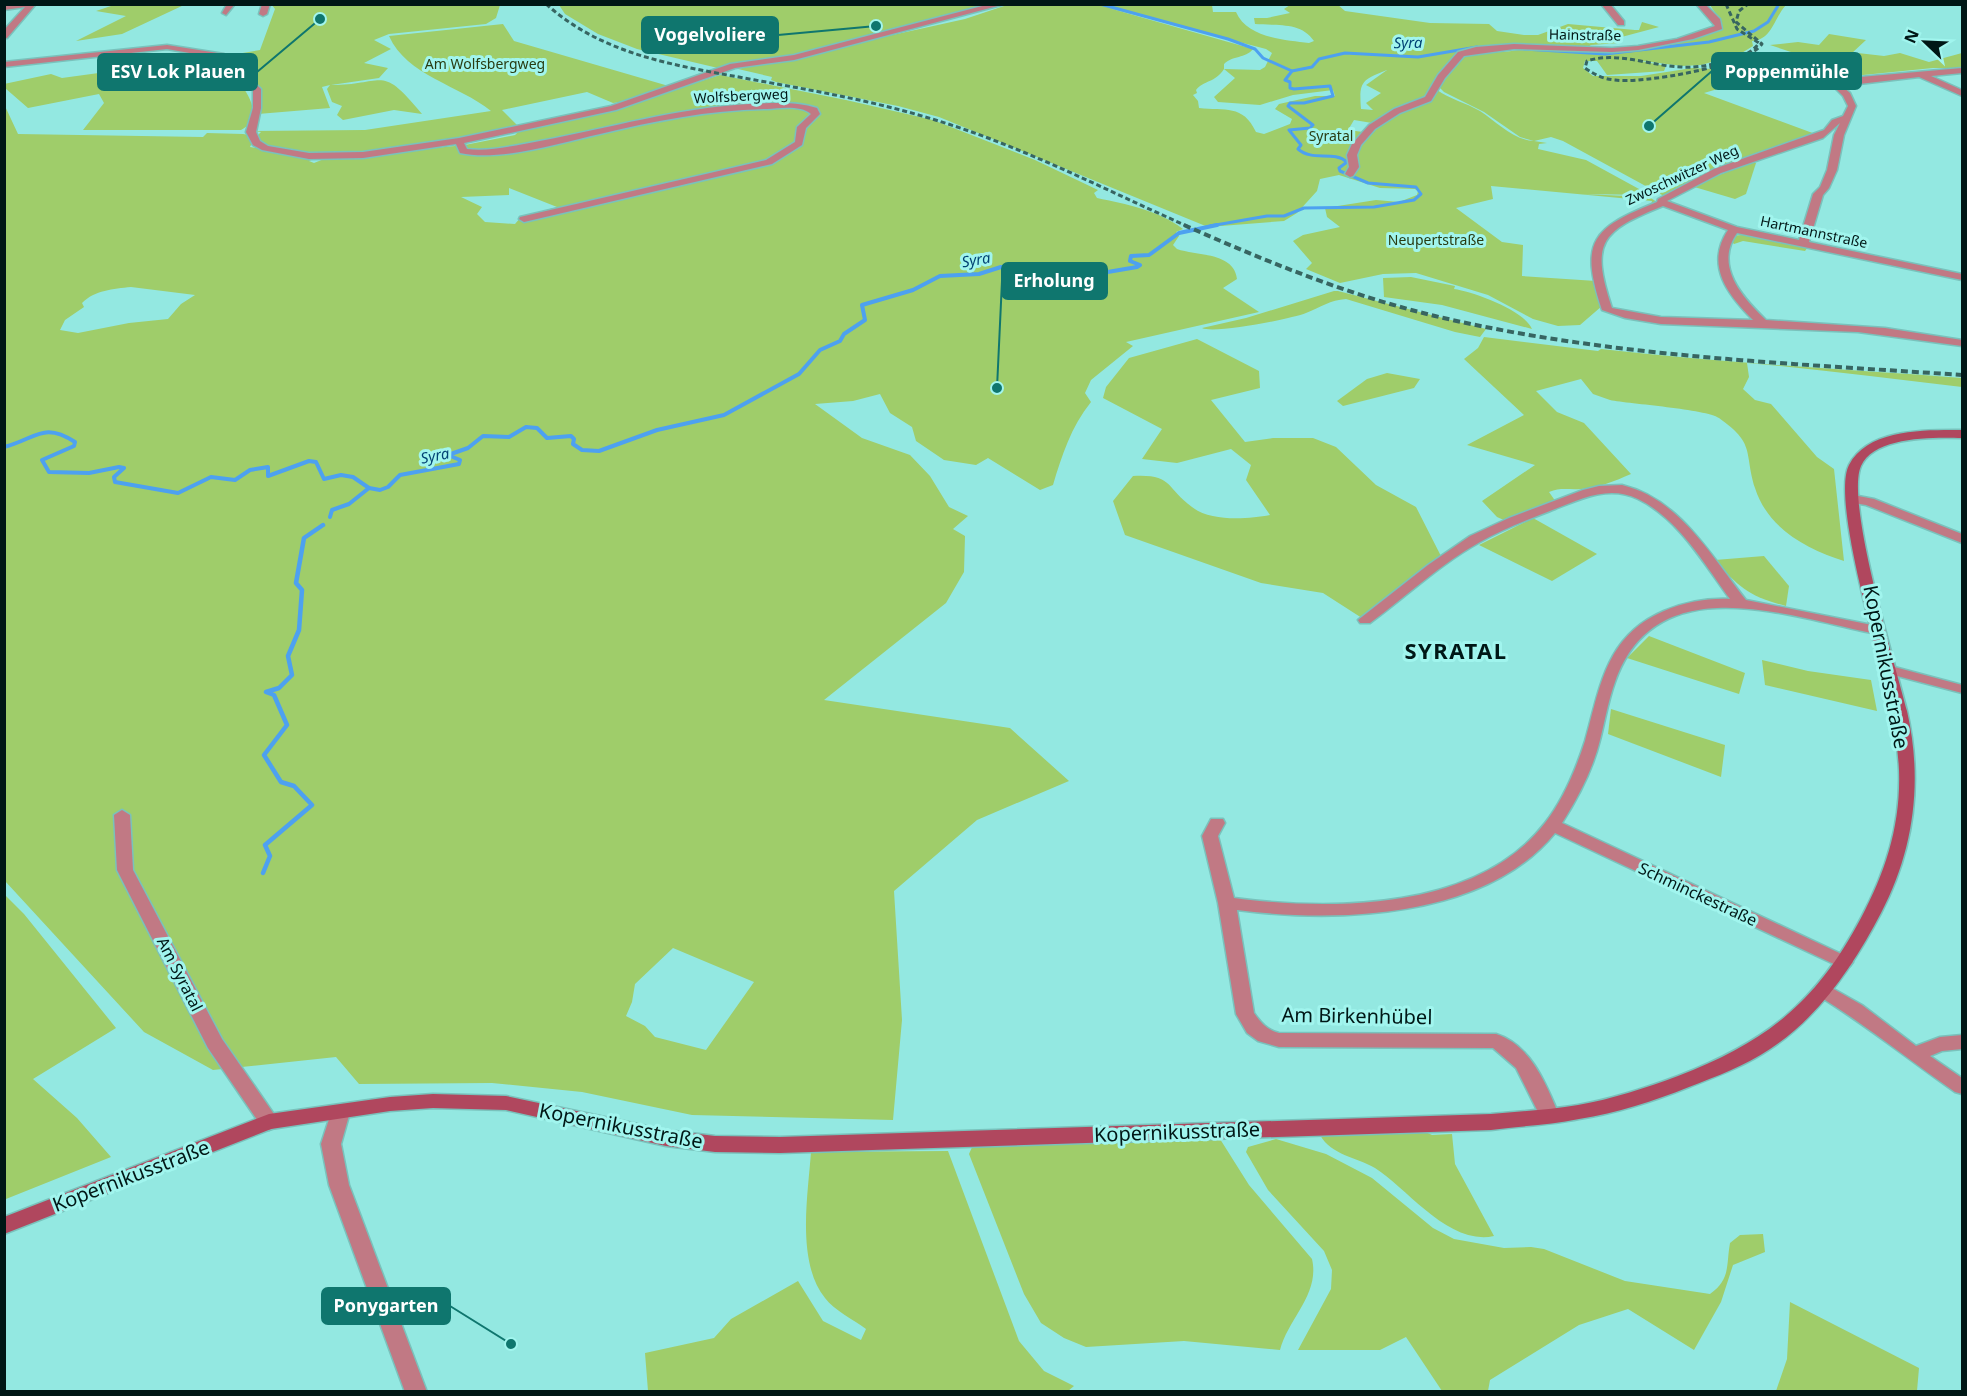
<svg xmlns="http://www.w3.org/2000/svg" width="1967" height="1396" font-family="'Noto Sans',sans-serif">
	<style>
		.green { fill: #9fcd6a; fill-rule: evenodd }
		.lines { fill: none; stroke-linecap: round; stroke-linejoin: round }
		.stream-far2 { stroke: #4da1f0; stroke-width: 3 }
		.stream-far1 { stroke: #4da1f0; stroke-width: 4 }
		.stream { stroke: #4da1f0; stroke-width: 4.5 }
		.street-casing { stroke: #79c2bc; stroke-width: 3 }
		.secondary-casing { stroke: #79c2bc; stroke-width: 3 }
		.street { fill: #c17984; fill-rule: evenodd }
		.secondary { fill: #b0475e; fill-rule: evenodd }
		.rail-far1 { stroke: #376561; stroke-width: 3; stroke-dasharray: 5 3; stroke-linecap: butt }
		.rail { stroke: #376561; stroke-width: 4; stroke-dasharray: 7 4; stroke-linecap: butt }
		.labels { text-anchor: middle; stroke-width: 6; stroke-linejoin: round; paint-order: stroke }
		.far-street-label { font-size: 14px; fill: #001716; stroke: #a1f5ee }
		.far-park-label { font-size: 14px; fill: #293c12; stroke: #a1f5ee }
		.far-water-label { font-size: 15px; font-style: italic; fill: #004173; stroke: #a1f5ee }
		.street-label { font-size: 16px; fill: #001716; stroke: #a1f5ee }
		.near-street-label { font-size: 20px; fill: #001716; stroke: #a1f5ee }
		.district-label { font-size: 22px; font-weight: bold; letter-spacing: 1.5px; fill: #001716; stroke: #a1f5ee }
		.leader { fill: none; stroke: #0f766e; stroke-width: 2 }
		.callout-dot { fill: #0f766e; stroke: #a1f5ee; stroke-width: 2 }
		.callout { fill: #0f766e; stroke: #0f766e; stroke-width: 2 }
		.callout-label { font-size: 18px; text-anchor: middle; font-weight: bold; fill: #fff }
	</style>
	<rect width="100%" height="100%" fill="#93e8e1"/>
	<!-- green -->
	<g class="green">
		<path d="M 1010,4 L 1212,5 L 1213,12 L 1236,12 C 1247,38 1285,40 1309,43 L 1314,41 C 1301,21 1275,26 1255,24 L 1254,18 L 1267,18 L 1290,13 L 1284,9 L 1290,5 L 1337,4 L 1345,11 L 1430,23 L 1489,24 L 1497,31 L 1524,35 L 1538,35 L 1568,24 L 1635,30 L 1639,30 L 1642,22 L 1659,27 L 1614,39 L 1619,43 L 1591,45 L 1586,48 L 1471,47 C 1489,57 1509,50 1529,49 C 1596,45 1654,58 1719,30 L 1722,23 L 1710,5 L 1786,5 C 1774,18 1772,40 1752,41 L 1753,46 L 1740,54 L 1735,52 L 1722,56 L 1726,58 L 1701,65 L 1682,66 L 1635,60 L 1666,66 L 1664,71 L 1607,75 L 1597,61 L 1585,61 L 1583,68 L 1593,76 L 1641,76 L 1692,68 L 1713,69 L 1794,53 L 1770,45 L 1798,42 L 1819,45 L 1829,34 L 1866,40 L 1823,80 L 1812,85 L 1738,83 L 1704,93 L 1818,135 L 1746,157 L 1664,196 L 1563,141 L 1551,137 L 1534,141 L 1547,143 L 1539,144 L 1538,149 L 1586,160 L 1650,195 L 1583,194 L 1649,197 L 1657,202 L 1651,205 L 1652,201 L 1491,186 L 1493,199 L 1456,208 L 1502,242 L 1523,245 L 1522,276 L 1596,281 L 1602,306 L 1580,325 L 1558,326 L 1533,319 L 1488,295 L 1416,273 L 1383,274 L 1340,283 L 1306,269 L 1312,263 L 1293,241 L 1303,235 L 1340,227 L 1327,217 L 1325,208 L 1376,200 L 1399,202 L 1417,195 L 1418,191 L 1415,189 L 1380,188 L 1339,175 L 1320,179 L 1317,191 L 1297,213 L 1284,221 L 1208,227 L 939,117 L 898,106 L 776,82 L 771,80 L 772,77 L 738,69 L 965,19 ZM 1105,7 L 1266,49 L 1272,53 L 1265,67 L 1260,70 L 1224,69 L 1224,64 C 1233,55 1245,59 1253,49 ZM 1224,69 L 1235,78 L 1214,97 L 1218,102 L 1260,105 L 1293,95 L 1333,90 L 1335,96 L 1315,96 L 1279,104 L 1275,109 L 1292,119 L 1290,124 L 1264,134 L 1256,132 C 1243,104 1225,111 1199,108 L 1198,101 L 1193,95 L 1197,93 L 1196,90 C 1204,80 1215,83 1224,69 ZM 1387,70 L 1366,85 L 1381,93 L 1366,103 L 1373,110 L 1361,109 C 1359,82 1361,80 1387,70 ZM 1440,84 L 1440,88 L 1444,92 L 1484,112 L 1520,137 L 1534,141 C 1513,140 1497,122 1480,111 C 1466,103 1450,99 1437,90 L 1420,104 L 1388,116 L 1353,143 L 1363,132 L 1348,130 L 1354,120 L 1372,123 C 1395,106 1418,105 1440,84 Z"/>
		<polygon points="114,5 114,4 184,5 122,34 76,41 126,16 96,11"/>
		<path d="M 272,5 L 500,5 L 496,18 L 486,24 L 389,34 L 374,40 L 391,49 L 364,63 L 388,68 L 379,78 L 331,85 C 386,85 380,63 422,114 L 394,110 L 343,120 L 337,115 L 342,106 L 332,102 L 327,89 L 330,85 L 322,87 L 330,108 L 258,114 L 261,100 L 259,86 L 225,56 L 260,50 L 275,9 Z"/>
		<polygon points="559,5 990,5 792,55 718,68 637,49 598,34 565,14"/>
		<path d="M 503,24 L 514,41 L 672,87 L 629,101 L 613,103 L 587,92 L 502,110 L 519,127 C 470,137 288,176 256,137 L 261,132 L 253,131 L 365,130 L 491,111 C 459,85 407,76 389,36 Z"/>
		<polygon points="1858,53 1884,56 1900,53 1929,62 1962,53 1962,68 1933,68 1833,78 1833,74"/>
		<path d="M 128,69 L 143,84 L 194,77 L 205,88 L 238,82 C 250,94 263,119 241,130 L 83,130 L 104,103 L 99,94 L 28,108 L 5,88 L 4,84 L 51,74 L 62,78 Z"/>
		<path d="M 720,75 L 846,100 L 933,120 L 1035,160 L 1098,190 L 1094,193 L 1097,198 C 1126,204 1158,210 1183,229 L 1176,232 L 1179,236 L 1173,245 L 1177,249 C 1197,256 1234,252 1237,279 L 1223,288 L 1259,312 L 1126,342 L 1133,346 L 1091,380 L 1085,393 L 1091,402 C 1071,427 1062,455 1053,485 L 1040,490 L 988,458 L 976,465 L 944,460 L 916,441 L 912,427 L 890,413 L 880,394 L 853,401 L 815,404 L 862,438 L 910,455 L 930,476 L 949,507 L 968,516 L 953,529 L 965,536 L 964,572 L 946,603 L 824,700 L 1010,728 L 1069,781 L 977,820 L 894,891 L 902,1020 L 893,1120 L 692,1115 L 582,1092 L 492,1083 L 359,1084 L 336,1057 L 213,1070 L 144,1032 L 5,881 L 4,104 L 18,134 L 203,137 L 207,133 L 243,134 L 249,135 L 252,143 L 250,147 L 318,157 L 309,161 L 314,163 L 324,159 L 465,145 L 515,135 L 520,130 L 599,114 ZM 509,188 L 557,207 L 521,217 L 515,224 L 485,222 L 477,214 L 482,207 L 461,197 L 509,195 ZM 131,287 L 195,295 L 181,304 L 168,319 L 129,323 L 78,333 L 60,330 L 65,320 L 84,307 L 82,303 C 95,290 113,289 131,287 ZM 673,948 L 754,982 L 706,1050 L 655,1037 L 645,1026 L 626,1016 L 632,1002 L 635,984 Z"/>
		<polygon points="1752,162 1756,163 1746,194 1735,199 1691,186"/>
		<polygon points="1752,234 1808,247 1805,251 1743,241 1734,244 1730,240 1731,236"/>
		<path d="M 1411,277 L 1455,286 L 1454,289 C 1474,292 1524,310 1532,329 L 1442,305 L 1384,297 L 1383,278 Z"/>
		<path d="M 1334,291 L 1338,291 L 1486,329 L 1480,337 L 1455,332 L 1346,299 C 1330,300 1321,307 1306,313 C 1291,319 1214,334 1202,328 L 1246,318 Z"/>
		<path d="M 1484,337 L 1598,351 L 1601,349 C 1721,363 1842,369 1962,378 L 1962,387 C 1890,379 1819,369 1747,363 L 1749,377 L 1743,389 L 1755,400 L 1771,404 L 1817,457 L 1834,469 L 1844,561 C 1807,549 1768,529 1755,488 C 1744,452 1756,444 1719,418 C 1706,409 1630,404 1610,400 L 1593,394 L 1581,379 L 1536,391 L 1557,412 L 1584,423 L 1631,474 C 1615,481 1598,488 1581,489 C 1568,490 1561,487 1549,492 L 1556,502 L 1506,521 L 1497,517 L 1482,501 L 1535,465 L 1467,445 L 1524,415 L 1464,359 L 1478,348 Z"/>
		<path d="M 1197,339 L 1259,371 L 1260,388 L 1211,400 L 1245,442 L 1273,438 L 1313,438 L 1336,447 L 1376,485 L 1416,507 L 1443,560 L 1365,620 L 1323,593 L 1261,583 L 1125,535 L 1113,501 L 1133,476 C 1173,474 1165,487 1192,507 C 1211,522 1248,519 1270,515 L 1246,480 L 1251,465 L 1231,449 L 1177,463 L 1142,459 L 1162,429 L 1103,398 L 1106,387 L 1129,358 Z"/>
		<polygon points="1387,373 1420,379 1414,388 1343,406 1337,401 1367,379"/>
		<polygon points="1533,518 1597,554 1552,581 1479,545"/>
		<path d="M 1764,556 L 1789,586 L 1786,606 C 1750,597 1738,587 1715,560 Z"/>
		<polygon points="1649,636 1745,673 1739,694 1627,658"/>
		<polygon points="1762,660 1808,671 1871,680 1877,711 1765,685"/>
		<polygon points="1611,709 1725,745 1721,777 1608,734"/>
		<polygon points="5,895 24,914 116,1028 33,1079 77,1118 111,1157 6,1199"/>
		<path d="M 1423,1131 L 1432,1135 L 1452,1134 L 1455,1164 L 1494,1236 C 1449,1246 1408,1189 1375,1168 C 1356,1157 1331,1155 1320,1135 Z"/>
		<path d="M 1220,1139 L 1249,1185 L 1312,1259 C 1320,1294 1289,1317 1280,1350 L 1184,1341 L 1086,1347 L 1064,1338 L 1041,1323 L 1024,1294 L 969,1154 L 973,1145 Z"/>
		<path d="M 1276,1139 L 1326,1154 L 1372,1178 L 1433,1228 L 1454,1239 L 1504,1248 L 1531,1247 L 1544,1249 L 1625,1281 L 1710,1294 C 1731,1279 1726,1265 1730,1243 L 1740,1235 L 1763,1234 L 1765,1252 L 1733,1265 L 1721,1302 L 1694,1350 L 1628,1309 L 1579,1325 L 1490,1380 L 1488,1391 L 1442,1391 L 1406,1337 L 1380,1350 L 1298,1350 L 1331,1289 L 1332,1270 L 1324,1251 L 1268,1190 L 1246,1152 L 1248,1147 Z"/>
		<path d="M 948,1151 L 1019,1341 L 1044,1371 L 1074,1386 L 1068,1391 L 648,1391 L 645,1353 L 714,1338 L 731,1319 L 798,1281 L 823,1321 L 861,1340 L 866,1329 C 854,1320 834,1310 825,1298 C 796,1262 808,1195 811,1152 Z"/>
		<polygon points="1790,1302 1919,1368 1917,1391 1776,1391 1787,1359"/>
	</g>
	<g class="lines">
		<!-- stream-far2 -->
		<g class="stream-far2">
			<polyline points="1073,4 1097,4"/>
			<polyline points="1100,4 1228,39 1255,49 1263,58 1292,71"/>
			<polyline points="1524,49 1605,54 1709,42 1754,31 1768,22 1779,4"/>
			<path d="M 1210,226 L 1267,216 L 1284,216 L 1304,208 L 1374,207 L 1414,200 L 1421,194 L 1416,187 L 1368,183 L 1340,171 L 1339,168 L 1347,162 C 1333,150 1313,162 1298,149 L 1301,145 L 1289,130 L 1310,128 L 1313,125 L 1288,106 L 1290,103 L 1304,103 L 1333,96 L 1330,86 L 1294,89 L 1290,88 L 1290,82 L 1285,80 L 1292,71 L 1312,67 L 1319,59 L 1345,53 L 1418,57 L 1477,47"/>
		</g>
		<!-- stream-far1 -->
		<g class="stream-far1">
			<path d="M 4,447 C 36,439 43,421 75,442 L 74,446 L 42,460 L 49,472 L 89,473 L 119,467 L 124,468 L 114,477 L 115,482 L 178,493 L 211,477 L 235,480 L 250,470 L 268,467 L 268,476 L 309,461 L 316,462 L 324,479 L 341,475 L 353,477 L 369,488 L 380,490 L 388,487 L 400,475 L 459,464 L 460,460 L 448,455 L 468,448 L 483,436 L 509,437 L 526,427 L 537,428 L 547,438 L 571,436 L 574,439 L 573,444 L 582,450 L 599,451 L 657,430 L 724,415 L 799,374 L 820,350 L 840,341 L 844,334 L 865,320 L 862,305 L 913,290 L 940,276 L 979,274 L 1001,267 L 1028,272 L 1072,269 L 1096,274 L 1137,267 L 1140,265 L 1130,261 L 1131,256 L 1149,255 L 1179,233 L 1217,225"/>
			<polyline points="330,517 332,510 349,504 369,488"/>
		</g>
		<!-- stream -->
		<polyline class="stream" points="263,873 270,856 265,845 312,805 294,786 281,782 264,755 287,725 274,695 266,692 279,688 292,675 288,656 299,630 302,590 296,583 304,538 323,525"/>
		<defs>
			<g id="street">
				<polygon points="36,4 7,38 4,38 4,30 25,7 4,10 4,6"/>
				<polygon points="227,4 235,4 226,15 222,13"/>
				<polygon points="262,4 270,4 267,14 263,16 259,14"/>
				<path d="M 990,4 L 1005,4 L 794,60 L 735,68 L 616,110 L 464,143 L 467,149 C 490,152 516,145 540,141 C 610,128 677,108 749,104 C 771,103 795,101 817,108 L 820,114 L 806,128 L 802,145 L 772,164 L 524,222 L 519,219 L 520,217 L 766,160 L 795,142 L 797,127 L 811,114 C 801,105 780,108 767,109 C 710,110 655,121 600,134 C 560,143 500,162 460,153 L 456,144 L 363,158 L 309,159 L 262,150 L 253,145 L 246,132 L 253,108 L 253,90 L 218,58 L 167,49 L 4,67 L 4,62 L 167,45 L 224,54 L 261,89 L 261,108 L 256,132 L 260,141 L 268,146 L 309,153 L 363,152 L 459,138 L 611,106 L 730,64 L 794,55 Z"/>
				<polygon points="1601,4 1610,4 1624,21 1624,25 1618,25"/>
				<polygon points="1696,4 1705,4 1720,19 1722,29 1693,39 1638,50 1612,52 1514,49 1464,56 1445,78 1431,101 1400,113 1375,129 1361,145 1357,155 1359,167 1353,176 1350,177 1345,174 1349,167 1347,155 1352,144 1369,125 1394,109 1425,97 1438,75 1458,52 1476,47 1514,44 1612,48 1638,46 1677,39 1715,26"/>
				<path d="M 1962,68 L 1962,73 L 1931,76 L 1962,90 L 1962,96 L 1919,77 L 1842,86 L 1850,93 L 1856,106 L 1844,135 L 1837,170 L 1829,188 L 1823,195 L 1809,242 L 1962,274 L 1962,280 L 1737,233 C 1714,266 1742,297 1766,320 L 1885,328 L 1962,340 L 1962,346 L 1858,332 L 1661,324 L 1625,318 L 1602,310 C 1579,241 1592,228 1657,202 L 1658,199 L 1714,169 L 1824,130 L 1832,120 L 1843,116 L 1848,106 L 1843,96 L 1832,85 L 1833,83 L 1849,78 ZM 1840,123 L 1834,135 L 1827,170 L 1820,187 L 1813,194 L 1799,240 L 1737,227 L 1667,201 L 1721,173 L 1823,138 ZM 1663,206 L 1728,230 C 1705,265 1727,294 1753,320 L 1661,317 L 1612,308 C 1590,242 1601,231 1663,206 Z"/>
				<path d="M 1622,485 C 1680,499 1711,556 1746,600 L 1882,627 L 1884,630 L 1877,634 C 1789,617 1656,565 1615,682 C 1608,701 1605,721 1600,740 C 1593,769 1578,798 1562,823 L 1850,958 L 1853,962 L 1850,966 L 1838,966 L 1555,833 C 1485,919 1337,923 1237,910 L 1254,1013 C 1261,1023 1267,1030 1279,1033 L 1496,1034 C 1531,1045 1546,1084 1559,1115 L 1556,1120 L 1549,1122 L 1542,1120 L 1516,1068 L 1493,1048 L 1279,1047 L 1258,1041 L 1247,1033 L 1236,1014 L 1218,903 L 1202,836 L 1211,819 L 1223,819 L 1225,823 L 1218,836 L 1234,898 C 1333,911 1478,910 1545,823 C 1563,800 1576,769 1585,741 C 1600,688 1605,636 1664,611 C 1685,602 1708,598 1730,599 C 1704,564 1679,519 1638,499 C 1610,485 1582,498 1555,509 C 1530,519 1504,528 1480,542 C 1440,564 1407,596 1370,623 L 1360,623 L 1358,620 L 1428,565 L 1470,536 L 1509,518 L 1583,490 L 1599,486 Z"/>
				<polygon points="1853,495 1874,499 1962,534 1962,543 1866,505 1848,502 1847,499 1848,496"/>
				<polygon points="1887,665 1962,685 1962,693 1882,672 1880,669"/>
				<polygon points="122,810 130,815 133,870 222,1039 276,1117 279,1122 276,1127 269,1130 262,1127 208,1048 117,870 114,815"/>
				<path d="M 1823,983 L 1862,1005 L 1916,1046 L 1940,1037 L 1962,1035 L 1962,1049 L 1942,1051 L 1930,1056 L 1962,1078 L 1962,1094 L 1955,1092 C 1909,1060 1865,1024 1817,995 L 1814,990 L 1817,985 Z"/>
				<polygon points="340,1105 347,1107 350,1112 341,1144 349,1185 427,1392 405,1392 329,1185 321,1144 333,1107"/>
			</g>
			<path id="secondary" d="M 1962,430 L 1962,438 C 1935,437 1874,436 1861,466 C 1845,502 1896,666 1907,711 C 1923,781 1914,850 1881,913 C 1854,965 1819,1017 1770,1049 C 1745,1066 1717,1076 1689,1087 C 1654,1101 1617,1113 1579,1119 C 1550,1125 1520,1126 1491,1130 L 780,1153 L 715,1152 L 666,1146 L 506,1110 L 433,1108 L 390,1111 L 271,1129 L 4,1234 L 4,1217 L 269,1114 L 390,1097 L 433,1094 L 506,1096 L 666,1130 L 715,1136 L 780,1137 L 1491,1114 C 1520,1111 1550,1110 1578,1105 C 1612,1099 1646,1088 1678,1076 C 1766,1042 1816,1003 1861,918 C 1886,871 1901,824 1899,770 C 1897,726 1885,685 1874,643 C 1866,608 1834,494 1849,465 C 1868,428 1927,430 1962,430 Z"/>
		</defs>
		<!-- street casing -->
		<use href="#street" class="street-casing"/>
		<!-- secondary casing -->
		<use href="#secondary" class="secondary-casing"/>
		<!-- street -->
		<use href="#street" class="street"/>
		<!-- secondary -->
		<use href="#secondary" class="secondary"/>
		<!-- rail-far1 -->
		<g class="rail-far1">
			<path d="M 546,4 C 605,57 680,66 755,80 C 815,91 874,101 932,119 C 1020,145 1103,189 1187,226"/>
			<path d="M 1726,4 L 1737,29 L 1759,43 C 1751,54 1740,57 1727,61 C 1711,65 1697,68 1681,67 C 1651,66 1617,51 1587,61 L 1585,68 C 1595,75 1603,79 1615,80 C 1642,84 1747,66 1762,44 L 1736,22 L 1739,11 L 1748,4"/>
		</g>
		<!-- rail -->
		<path class="rail" d="M 1184,225 C 1265,261 1348,295 1435,316 C 1608,357 1786,363 1962,375"/>
	</g>
	<g class="labels">
		<!-- far-street labels -->
		<g class="far-street-label">
			<text transform="translate(1585 35) rotate(1)" y="5">Hainstraße</text>
			<text transform="translate(741 96) rotate(-3)" y="5">Wolfsbergweg</text>
			<text transform="translate(1682 175) rotate(-25)" y="5">Zwoschwitzer Weg</text>
			<text transform="translate(1814 232) rotate(12)" y="5">Hartmannstraße</text>
		</g>
		<!-- far-park labels -->
		<g class="far-park-label">
			<text x="485" y="69">Am Wolfsbergweg</text>
			<text x="1331" y="141">Syratal</text>
			<text x="1436" y="245">Neupertstraße</text>
		</g>
		<!-- far-water labels -->
		<g class="far-water-label">
			<text transform="translate(1408 43) rotate(-1)" y="5">Syra</text>
			<text transform="translate(976 260) rotate(-10)" y="5">Syra</text>
			<text transform="translate(435 456) rotate(-11)" y="5">Syra</text>
		</g>
		<!-- street labels -->
		<g class="street-label">
			<text transform="translate(1698 894) rotate(25)" y="6">Schminckestraße</text>
			<text transform="translate(180 974) rotate(63)" y="6">Am Syratal</text>
		</g>
		<!-- near-street labels -->
		<g class="near-street-label">
			<text transform="translate(1886 667) rotate(79)" y="7">Kopernikusstraße</text>
			<text transform="translate(1357 1016) rotate(1)" y="7">Am Birkenhübel</text>
			<text transform="translate(621 1126) rotate(11)" y="7">Kopernikusstraße</text>
			<text transform="translate(1177 1132) rotate(-2)" y="7">Kopernikusstraße</text>
			<text transform="translate(131 1176) rotate(-21)" y="7">Kopernikusstraße</text>
		</g>
		<!-- district labels -->
		<g class="district-label">
			<text x="1456" y="659">SYRATAL</text>
		</g>
	</g>
	<!-- callouts -->
	<path class="leader" d="M876 26L778 35M1649 126L1712 71M320 19L257 72M997 388L1002 281M511 1344L450 1306"/>
	<g class="callout-dot">
		<circle cx="876" cy="26" r="6"/>
		<circle cx="1649" cy="126" r="6"/>
		<circle cx="320" cy="19" r="6"/>
		<circle cx="997" cy="388" r="6"/>
		<circle cx="511" cy="1344" r="6"/>
	</g>
	<g class="callout">
		<rect x="642" y="17" width="136" height="36" rx="6"/>
		<rect x="1712" y="53" width="149" height="36" rx="6"/>
		<rect x="98" y="54" width="159" height="36" rx="6"/>
		<rect x="1002" y="263" width="105" height="36" rx="6"/>
		<rect x="322" y="1288" width="128" height="36" rx="6"/>
	</g>
	<g class="callout-label">
		<text x="710" y="41">Vogelvoliere</text>
		<text x="1787" y="78">Poppenmühle</text>
		<text x="178" y="78">ESV Lok Plauen</text>
		<text x="1054" y="287">Erholung</text>
		<text x="386" y="1312">Ponygarten</text>
	</g>
	<!-- border -->
	<rect width="1967" height="1396" fill="none" stroke="#001716" stroke-width="12"/>
	<!-- north arrow -->
	<g transform="translate(1925 42) rotate(293)" stroke="#a1f5ee" stroke-width="4.5" paint-order="stroke">
	<path d="M0-4.5L10 22L0 15L-10 22Z" fill="#001716"/>
	<text y="-9" font-size="16" font-weight="bold" text-anchor="middle" fill="#001716">N</text>
	</g>
</svg>
